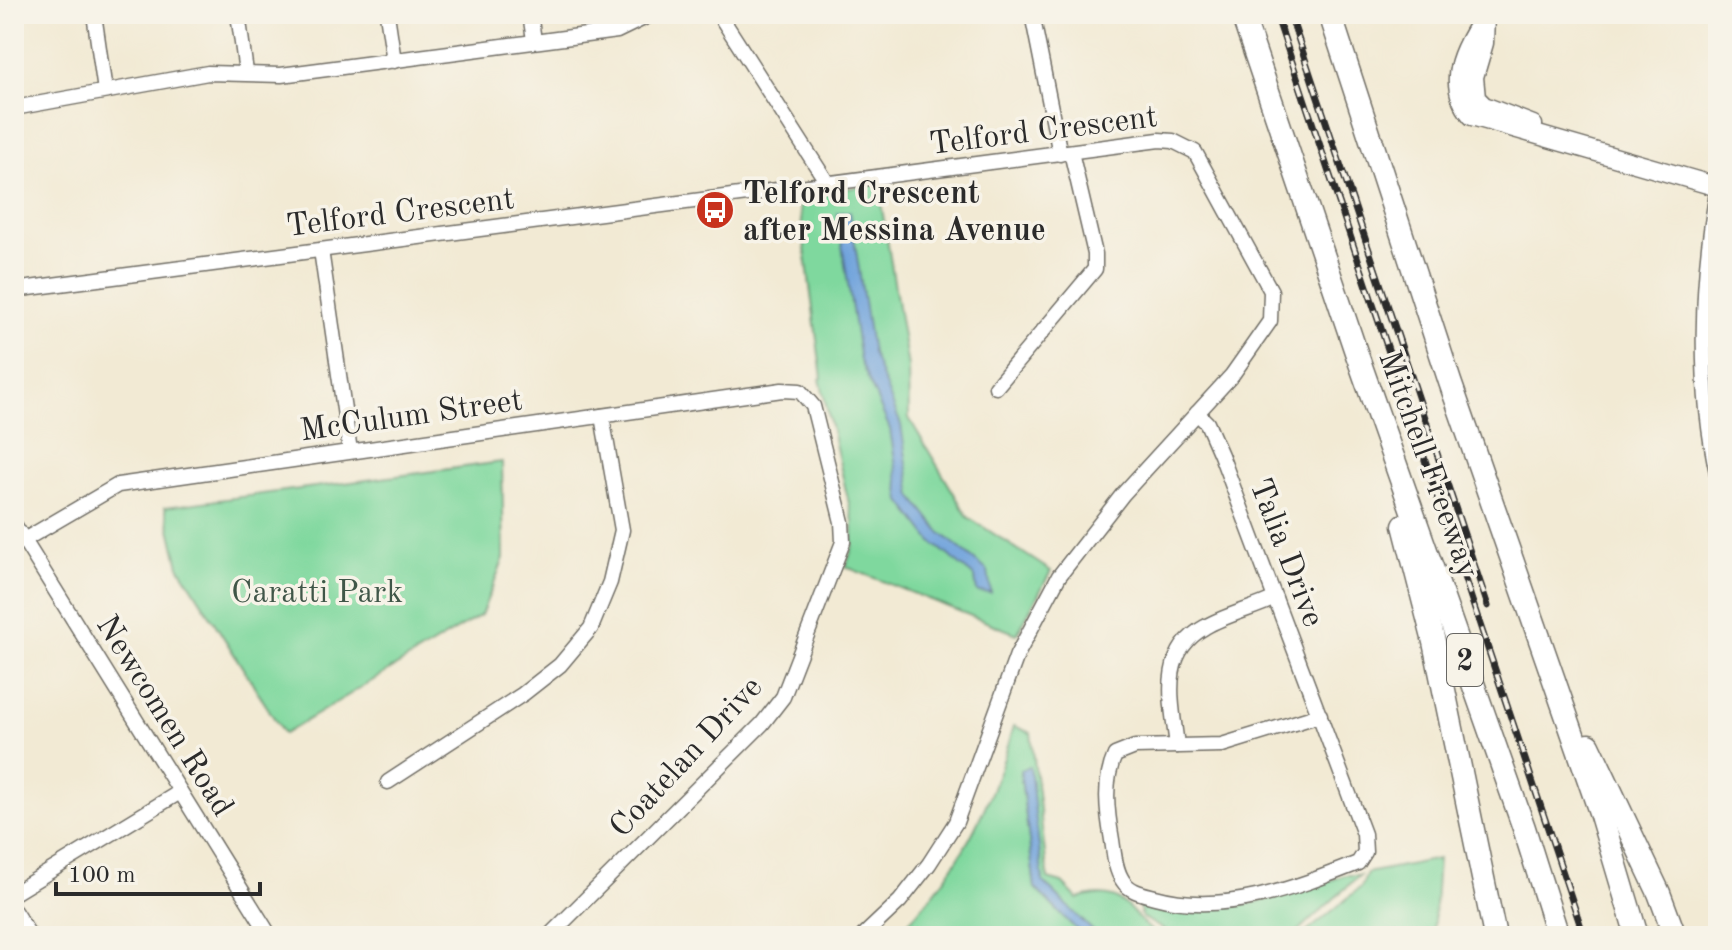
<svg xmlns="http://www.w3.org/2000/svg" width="1732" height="950" font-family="'Old Standard TT',serif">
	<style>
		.green { fill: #7fd89e; stroke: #558264; stroke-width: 2 }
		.water { fill: #70a3dc; stroke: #4e6784; stroke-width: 2 }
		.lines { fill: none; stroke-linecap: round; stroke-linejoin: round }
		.minor-casing { stroke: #716e66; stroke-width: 17 }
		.major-casing { stroke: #716e66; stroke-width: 21 }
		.highway-casing { stroke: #716e66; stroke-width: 25 }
		.minor { stroke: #fff; stroke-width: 14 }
		.major { stroke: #fff; stroke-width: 18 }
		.highway { stroke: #fff; stroke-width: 22 }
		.rail-casing { stroke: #2b2b2b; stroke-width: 7 }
		.rail { stroke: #f7f3e8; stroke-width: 4; stroke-dasharray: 12; stroke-linecap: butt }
		.labels { text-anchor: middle; stroke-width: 7; stroke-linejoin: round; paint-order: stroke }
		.shield { fill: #f7f3e8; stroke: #686764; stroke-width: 2 }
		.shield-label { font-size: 30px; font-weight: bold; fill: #2b2b2b }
		.street-label { font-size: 32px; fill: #2b2b2b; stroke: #f7f3e8 }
		.poi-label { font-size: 32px; font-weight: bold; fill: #2b2b2b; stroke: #f7f3e8; text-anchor: start }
		.park-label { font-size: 32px; fill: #405648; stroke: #f7f3e8 }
	</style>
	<rect width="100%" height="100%" fill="#f7f3e8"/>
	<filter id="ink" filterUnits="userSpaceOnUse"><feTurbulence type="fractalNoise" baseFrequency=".0125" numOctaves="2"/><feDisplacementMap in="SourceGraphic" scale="16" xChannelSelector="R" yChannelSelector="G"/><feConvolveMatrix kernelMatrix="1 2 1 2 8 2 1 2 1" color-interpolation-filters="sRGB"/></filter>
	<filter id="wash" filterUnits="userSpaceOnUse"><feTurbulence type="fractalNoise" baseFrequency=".006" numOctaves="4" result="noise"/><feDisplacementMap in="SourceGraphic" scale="32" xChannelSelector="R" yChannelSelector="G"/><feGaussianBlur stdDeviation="1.8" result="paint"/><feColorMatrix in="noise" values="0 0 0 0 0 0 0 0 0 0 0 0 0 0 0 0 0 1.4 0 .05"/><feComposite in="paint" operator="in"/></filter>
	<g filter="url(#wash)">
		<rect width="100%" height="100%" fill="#f2ead4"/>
		<!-- green -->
		<g class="green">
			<polygon points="878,184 908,367 909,418 968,517 1051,571 1017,634 846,567 853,545 853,521 820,379 822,378 798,195"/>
			<polygon points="502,462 504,558 481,615 284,734 179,566 165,507"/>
			<path d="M 1014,726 L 1031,733 L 1048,879 L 1062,883 L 1078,899 C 1126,883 1128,917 1159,936 L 1098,936 L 1043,882 L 1029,768 L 1020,770 L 1035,888 L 1083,936 L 894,936 C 958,877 990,808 1014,726 Z"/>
			<polygon points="1438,859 1433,936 1383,936 1358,930 1351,936 1302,936 1361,887 1367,873"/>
			<path d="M 1345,875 L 1360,875 L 1293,936 L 1174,936 L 1142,917 L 1137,899 C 1212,919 1274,902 1345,875 Z"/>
		</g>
		<!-- water -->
		<g class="water">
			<polygon points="850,212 872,353 901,425 912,496 940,532 988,571 991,593 977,592 975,577 932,542 901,501 890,429 860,361 837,213"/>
			<polygon points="1030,767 1043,882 1098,936 1083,936 1035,888 1020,770"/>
		</g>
	</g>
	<g filter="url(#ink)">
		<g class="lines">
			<defs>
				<g id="minor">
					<polyline points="94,14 105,91"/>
					<polyline points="238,14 246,72"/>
					<polyline points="387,14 394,61"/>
					<polyline points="530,14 534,40"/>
					<polyline points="719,14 828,184"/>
					<polyline points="1032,14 1060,154"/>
					<polyline points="14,108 208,73 281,75 617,31 652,14"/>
					<path d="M 1718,187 C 1701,276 1697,388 1718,477"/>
					<polyline points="321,250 350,451"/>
					<polyline points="14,290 1159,140 1173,141 1195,152 1271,291 1270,321 1232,375 1123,494 1059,576 1017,655 956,822 929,864 900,901 863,936"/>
					<polyline points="996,387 1095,269 1095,254 1071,152"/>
					<path d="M 1197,413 L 1207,423 L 1221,455 L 1364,834 L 1365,852 L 1358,863 C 1295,888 1223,916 1155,897 C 1144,894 1130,892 1123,881 C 1115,870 1114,853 1112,840 C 1107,812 1103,781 1115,755 L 1135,747 L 1222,745 L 1320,715"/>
					<polyline points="14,524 270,936"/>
					<polyline points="24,540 118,485 782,390 800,391 813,406 842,522 843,542 783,697 762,724 549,936"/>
					<path d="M 1177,746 C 1172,702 1158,653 1205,627 C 1227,614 1253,609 1275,598"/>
					<polyline points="388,782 523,694 560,665 591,628 610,582 622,530 602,416"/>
					<polyline points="14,893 180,792"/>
					<polyline points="14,911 30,936"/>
				</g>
				<g id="major">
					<path d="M 1485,14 C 1464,49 1443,81 1472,116 L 1718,187"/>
					<polyline points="1485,17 1484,43 1474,77 1476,98 1484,106 1533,125"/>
				</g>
				<g id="highway">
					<polyline points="1242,14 1356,352 1524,828 1558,936"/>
					<polyline points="1330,14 1450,382 1601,815 1637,936"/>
					<polyline points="1404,525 1434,642 1495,936"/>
					<polyline points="1589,745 1659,893 1675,936"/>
				</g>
			</defs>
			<!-- minor casing -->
			<use href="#minor" class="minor-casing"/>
			<!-- major casing -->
			<use href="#major" class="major-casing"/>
			<!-- highway casing -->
			<use href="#highway" class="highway-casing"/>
			<!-- minor -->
			<use href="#minor" class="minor"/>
			<!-- major -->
			<use href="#major" class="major"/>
			<!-- highway -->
			<use href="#highway" class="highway"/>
			<defs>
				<g id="rail">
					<polyline points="1276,14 1584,936"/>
					<polyline points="1290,14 1488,606"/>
				</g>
			</defs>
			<!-- rail casing -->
			<use href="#rail" class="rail-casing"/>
			<!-- rail -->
			<use href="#rail" class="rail"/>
		</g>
	</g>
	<!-- icons -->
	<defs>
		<symbol id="bus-disc" viewBox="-11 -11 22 22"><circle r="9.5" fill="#c8321e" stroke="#f7f3e8"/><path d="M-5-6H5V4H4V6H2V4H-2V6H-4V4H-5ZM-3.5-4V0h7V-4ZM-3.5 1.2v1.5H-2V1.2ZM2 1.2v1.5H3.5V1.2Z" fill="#fff"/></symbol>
	</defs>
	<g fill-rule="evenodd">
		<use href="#bus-disc" x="693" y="188" width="44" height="44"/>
	</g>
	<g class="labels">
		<!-- shield labels -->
		<rect class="shield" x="1447" y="634" width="36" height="52" rx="6"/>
		<g class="shield-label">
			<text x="1465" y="670">2</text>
		</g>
		<!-- street labels -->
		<g class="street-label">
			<text transform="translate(1043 129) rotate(-7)" y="11">Telford Crescent</text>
			<text transform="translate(400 211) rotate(-7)" y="11">Telford Crescent</text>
			<text transform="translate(411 414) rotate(-8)" y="11">McCulum Street</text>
			<text transform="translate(1430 464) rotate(70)" y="11">Mitchell Freeway</text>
			<text transform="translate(1288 552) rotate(69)" y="11">Talia Drive</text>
			<text transform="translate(166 715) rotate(58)" y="11">Newcomen Road</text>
			<text transform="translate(685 756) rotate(-47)" y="11">Coatelan Drive</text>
		</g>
		<!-- poi labels -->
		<g class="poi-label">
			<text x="743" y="203">Telford Crescent<tspan x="743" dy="37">after Messina Avenue</tspan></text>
		</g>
		<!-- park labels -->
		<g class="park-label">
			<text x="317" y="602">Caratti Park</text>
		</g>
	</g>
	<!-- margin -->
	<rect width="1732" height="950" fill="none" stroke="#f7f3e8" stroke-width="48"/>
	<!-- scale -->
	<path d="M56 882v12h204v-12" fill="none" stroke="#2b2b2b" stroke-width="4"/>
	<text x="68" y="882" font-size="24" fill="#2b2b2b" stroke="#f7f3e8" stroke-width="6" paint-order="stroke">100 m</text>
</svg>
